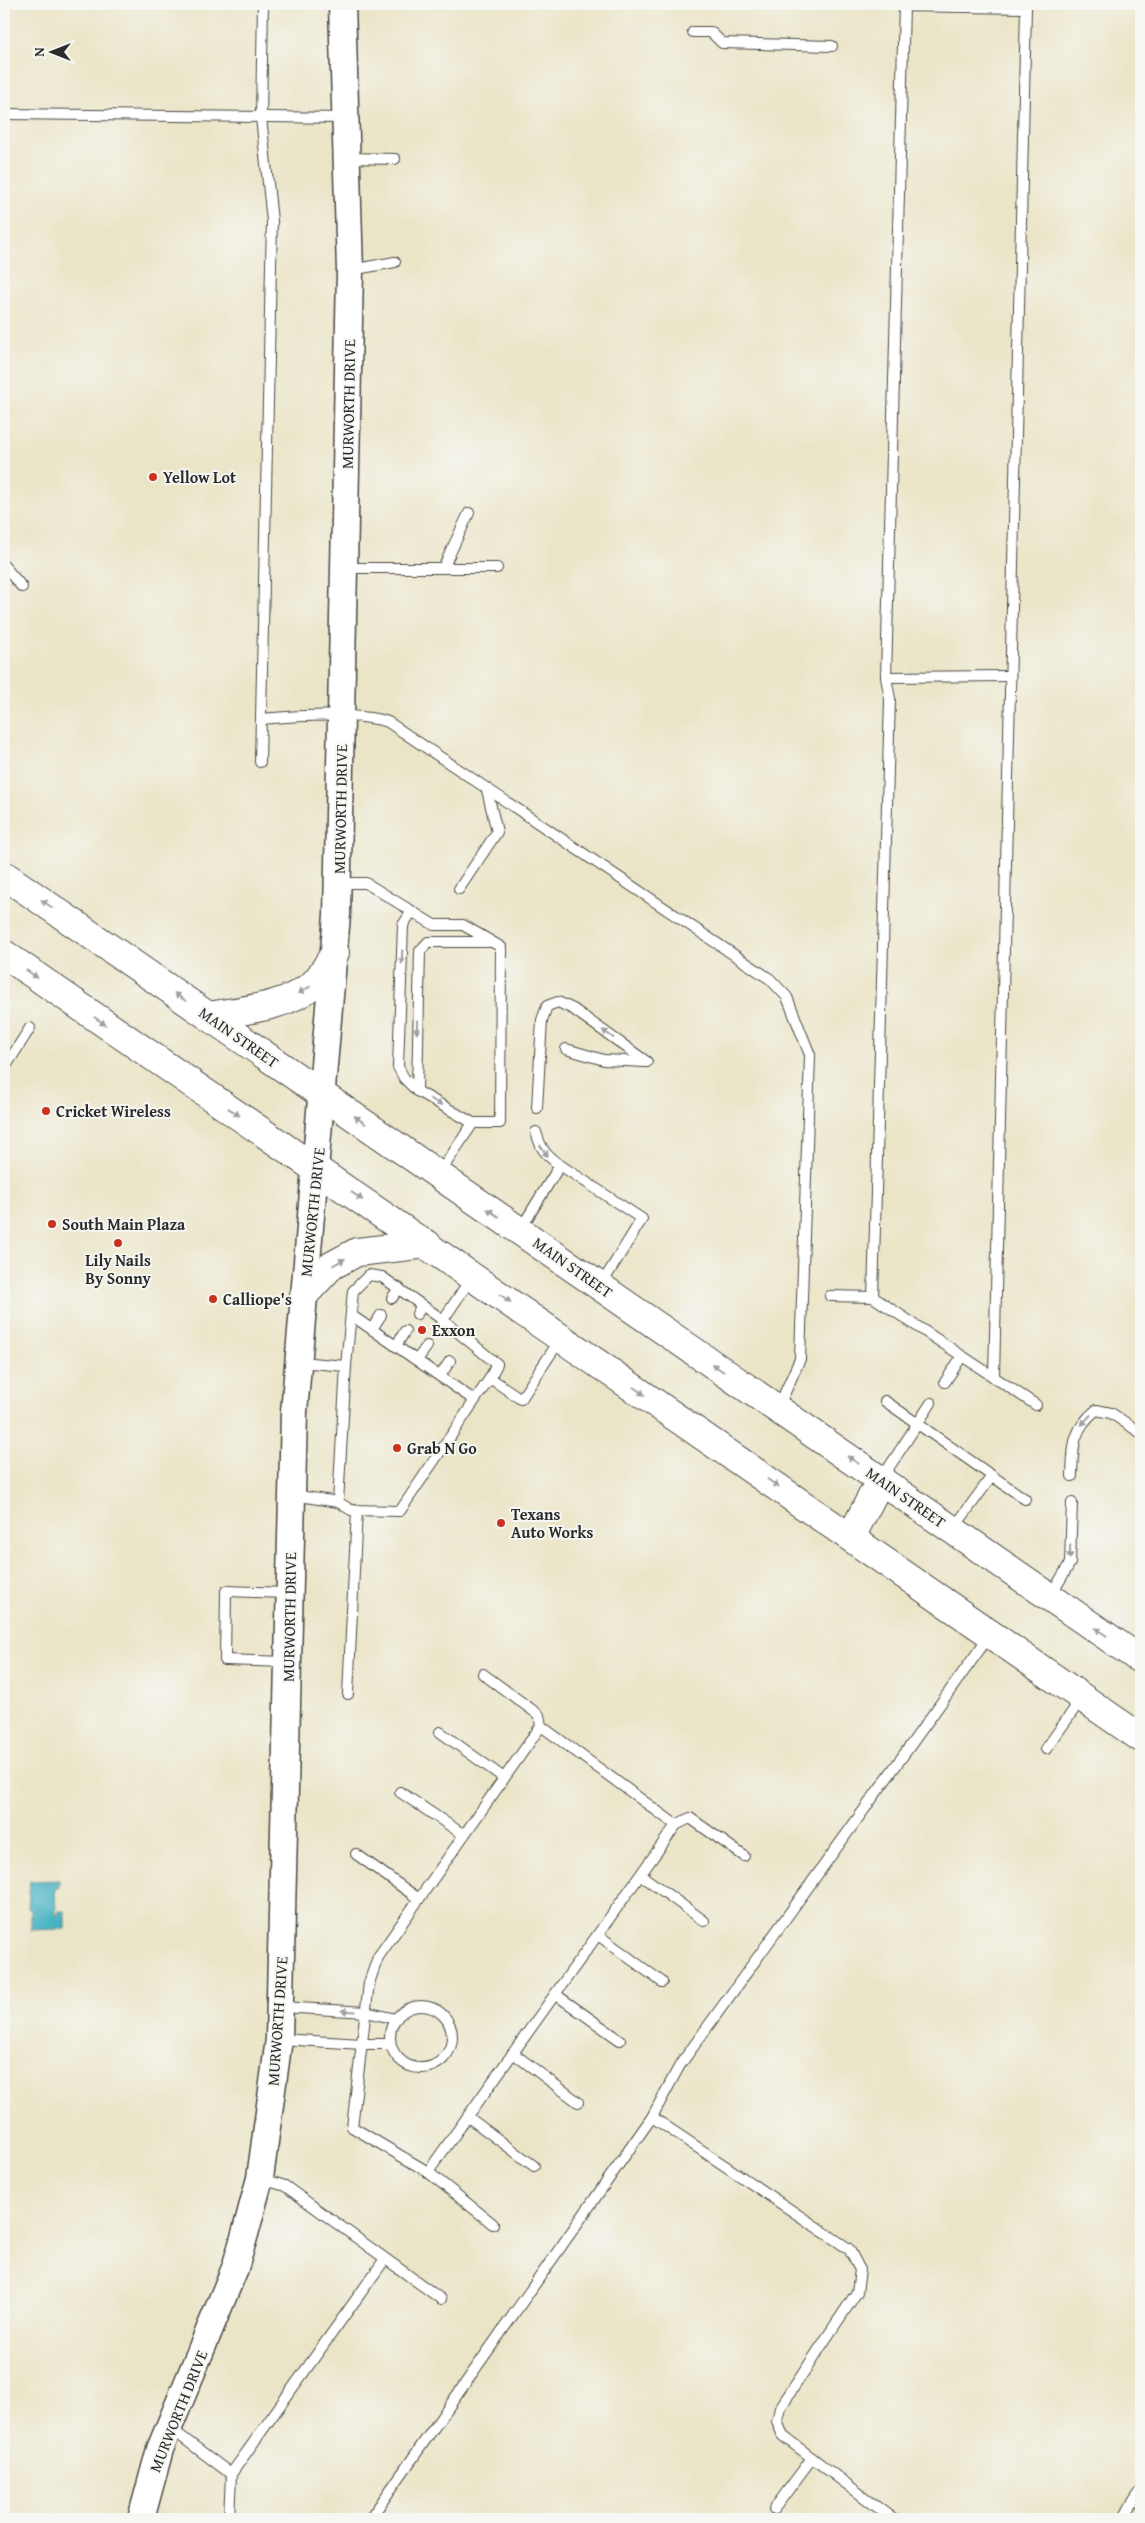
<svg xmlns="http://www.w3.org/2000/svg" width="1145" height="2523" font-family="'Gentium Book Plus',serif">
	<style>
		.water { fill: #46b3c3; stroke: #386f77 }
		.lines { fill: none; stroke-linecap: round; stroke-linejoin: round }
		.service-casing { stroke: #484743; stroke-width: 12 }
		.tertiary-casing { stroke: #484743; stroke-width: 29 }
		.primary-casing { stroke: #484743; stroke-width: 30 }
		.service { stroke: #fff; stroke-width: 10 }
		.tertiary { stroke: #fff; stroke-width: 26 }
		.primary { stroke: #fff; stroke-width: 28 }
		.oneway { fill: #a0a0a0 }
		.poi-dot { fill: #c8321e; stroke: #f6f6f2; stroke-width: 2 }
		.labels { text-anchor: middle; stroke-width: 4; stroke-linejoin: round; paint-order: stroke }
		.street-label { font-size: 16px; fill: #2b2b2b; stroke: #f6f6f2 }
		.poi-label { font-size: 16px; font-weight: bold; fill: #2b2b2b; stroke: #f6f6f2; text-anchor: start }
	</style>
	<rect width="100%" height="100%" fill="#f6f6f2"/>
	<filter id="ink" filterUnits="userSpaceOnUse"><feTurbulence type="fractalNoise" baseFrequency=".02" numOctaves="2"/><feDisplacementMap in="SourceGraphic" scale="10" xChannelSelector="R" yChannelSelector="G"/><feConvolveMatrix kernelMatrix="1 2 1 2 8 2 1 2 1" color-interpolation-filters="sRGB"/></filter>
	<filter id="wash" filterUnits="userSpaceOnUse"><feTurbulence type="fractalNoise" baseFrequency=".0096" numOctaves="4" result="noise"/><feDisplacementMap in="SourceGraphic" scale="20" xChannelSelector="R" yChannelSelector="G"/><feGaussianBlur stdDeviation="1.12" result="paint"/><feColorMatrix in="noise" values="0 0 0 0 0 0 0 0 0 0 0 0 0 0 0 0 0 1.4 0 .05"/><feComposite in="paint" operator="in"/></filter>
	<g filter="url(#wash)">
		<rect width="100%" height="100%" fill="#ebe5c8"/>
		<!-- water -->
		<polygon class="water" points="59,1880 59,1887 55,1887 56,1915 58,1915 59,1911 65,1911 65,1929 31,1930 31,1910 28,1908 30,1881"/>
	</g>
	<g filter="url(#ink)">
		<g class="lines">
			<defs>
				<g id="service">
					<polyline points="693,32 711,32 722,43 832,46"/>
					<polyline points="4,114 345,118"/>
					<polyline points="348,158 395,159"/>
					<polyline points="351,270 395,262"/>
					<polyline points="4,566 22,587"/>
					<polyline points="345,568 497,568"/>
					<polyline points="443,568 469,513"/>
					<polyline points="886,677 1010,676"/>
					<path d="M 261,719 C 295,716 356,712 388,722 L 770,979 L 787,997 L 810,1055 L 800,1359 L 778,1408"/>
					<polyline points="260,762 272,221 261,117 263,4"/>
					<polyline points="339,883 366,883 434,925 463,925 501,947 500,1123 473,1123 417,1091 404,1078 398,1067 403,925 412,911"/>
					<polyline points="459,889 497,832 487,790"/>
					<polyline points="566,1049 604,1060 646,1062"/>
					<polyline points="4,1069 30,1028"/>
					<polyline points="417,1091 420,951 428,942 489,942"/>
					<polyline points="537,1108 542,1020 547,1006 558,1002 573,1009 647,1062"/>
					<path d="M 536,1132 C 541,1149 545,1155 560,1165"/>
					<polyline points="439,1174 473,1123"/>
					<polyline points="520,1230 560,1165 642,1219 601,1285"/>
					<polyline points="830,1296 873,1297 1036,1405"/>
					<polyline points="873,1297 890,699 886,677 904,6 1026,8 994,1377"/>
					<polyline points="392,1298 399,1288"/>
					<polyline points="417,1314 422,1305"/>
					<polyline points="351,1315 474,1400"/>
					<polyline points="439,1328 443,1320 497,1364 490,1378"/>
					<polyline points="372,1329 381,1315"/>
					<polyline points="396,1346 405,1331"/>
					<polyline points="417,1360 427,1346"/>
					<polyline points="299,1362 346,1366 338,1502"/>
					<polyline points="346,1366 353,1291 369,1275 382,1277 443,1320 472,1277"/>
					<polyline points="440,1376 450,1361"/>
					<polyline points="945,1382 962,1356"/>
					<polyline points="885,1401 1025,1499"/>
					<path d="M 1072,1476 C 1073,1447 1072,1430 1096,1410 L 1111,1413 L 1141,1433"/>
					<polyline points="882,1478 931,1403"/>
					<polyline points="293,1495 338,1502 351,1510 400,1511 490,1378 521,1399 561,1338"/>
					<polyline points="954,1528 992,1476"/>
					<polyline points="1050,1597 1070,1563 1072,1503"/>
					<polyline points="287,1662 225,1660 226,1591 288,1593"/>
					<polyline points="483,1674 539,1715 541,1726"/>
					<polyline points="348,1694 357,1510"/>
					<polyline points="440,1732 504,1778"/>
					<polyline points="1046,1749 1082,1698"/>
					<polyline points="400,1792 464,1835"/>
					<polyline points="356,1854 419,1899"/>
					<polyline points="641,1875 704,1921"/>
					<polyline points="598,1935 662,1982"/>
					<polyline points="555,1994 620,2040"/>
					<circle cx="421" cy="2037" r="31"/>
					<polyline points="281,2007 366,2012 396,2019"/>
					<polyline points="280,2039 362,2044 390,2044"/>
					<polyline points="513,2053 578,2102"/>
					<polyline points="468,2117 534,2166"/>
					<polyline points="652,2117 680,2065 990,1635"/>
					<polyline points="428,2172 676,1825 690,1818 744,1856"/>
					<polyline points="260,2178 285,2186 441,2299"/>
					<polyline points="493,2224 428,2172 352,2127 369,1983 378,1957 541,1726 676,1825"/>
					<polyline points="170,2428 231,2474"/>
					<polyline points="774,2509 812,2458"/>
					<polyline points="229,2519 231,2474 385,2259"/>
					<polyline points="370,2519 652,2117 849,2249 860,2270 857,2292 780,2408 777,2421 783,2436 893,2519"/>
					<polyline points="1122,2519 1141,2491"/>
				</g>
				<polyline id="tertiary" points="141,2519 160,2449 235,2268 245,2234 260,2178 279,2039 294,1412 337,915 350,271 342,4"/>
				<g id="primary">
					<polyline points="4,875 1141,1660"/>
					<polyline points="4,954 1141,1738"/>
					<path d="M 209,1016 C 242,1010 285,1008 312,985 C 321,978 328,963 335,953"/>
					<polyline points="304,1295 331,1266 357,1252 427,1244"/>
					<polyline points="851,1537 881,1479"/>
				</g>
			</defs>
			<!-- service casing -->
			<use href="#service" class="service-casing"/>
			<!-- tertiary casing -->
			<use href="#tertiary" class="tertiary-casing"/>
			<!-- primary casing -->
			<use href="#primary" class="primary-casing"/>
			<!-- service -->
			<use href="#service" class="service"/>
			<!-- tertiary -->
			<use href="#tertiary" class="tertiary"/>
			<!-- primary -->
			<use href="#primary" class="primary"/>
		</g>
		<!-- one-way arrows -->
		<defs><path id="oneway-solid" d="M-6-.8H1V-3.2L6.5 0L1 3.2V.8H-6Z" transform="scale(1.25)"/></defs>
		<g class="oneway">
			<use href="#oneway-solid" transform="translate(47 904) rotate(-145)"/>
			<use href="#oneway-solid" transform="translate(402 957) rotate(92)"/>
			<use href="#oneway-solid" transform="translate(32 974) rotate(35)"/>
			<use href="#oneway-solid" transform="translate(304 990) rotate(151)"/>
			<use href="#oneway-solid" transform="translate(180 997) rotate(-145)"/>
			<use href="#oneway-solid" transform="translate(100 1021) rotate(35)"/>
			<use href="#oneway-solid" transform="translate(417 1027) rotate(91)"/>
			<use href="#oneway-solid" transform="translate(608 1034) rotate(-144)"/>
			<use href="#oneway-solid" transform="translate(436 1102) rotate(30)"/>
			<use href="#oneway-solid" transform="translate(234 1112) rotate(34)"/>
			<use href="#oneway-solid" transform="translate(360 1120) rotate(-145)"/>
			<use href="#oneway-solid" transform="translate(544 1151) rotate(54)"/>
			<use href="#oneway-solid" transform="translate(357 1196) rotate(35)"/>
			<use href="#oneway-solid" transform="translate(493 1213) rotate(-145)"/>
			<use href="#oneway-solid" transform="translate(339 1262) rotate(-29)"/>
			<use href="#oneway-solid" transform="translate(505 1298) rotate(35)"/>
			<use href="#oneway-solid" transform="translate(718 1368) rotate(-145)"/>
			<use href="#oneway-solid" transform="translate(639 1391) rotate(35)"/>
			<use href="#oneway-solid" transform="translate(1086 1420) rotate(133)"/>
			<use href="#oneway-solid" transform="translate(853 1460) rotate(-146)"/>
			<use href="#oneway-solid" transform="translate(773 1483) rotate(35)"/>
			<use href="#oneway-solid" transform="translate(1070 1552) rotate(92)"/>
			<use href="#oneway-solid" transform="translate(1101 1632) rotate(-145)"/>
			<use href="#oneway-solid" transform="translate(348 2011) rotate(-177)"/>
		</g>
	</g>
	<!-- markers -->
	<g class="poi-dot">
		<circle cx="153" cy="477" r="5"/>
		<circle cx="46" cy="1111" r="5"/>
		<circle cx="52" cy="1224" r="5"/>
		<circle cx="118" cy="1243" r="5"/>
		<circle cx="213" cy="1299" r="5"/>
		<circle cx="422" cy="1330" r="5"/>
		<circle cx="397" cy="1448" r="5"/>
		<circle cx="501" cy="1523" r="5"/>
	</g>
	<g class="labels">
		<!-- street labels -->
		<g class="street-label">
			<text transform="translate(348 404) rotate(-89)" y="6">MURWORTH DRIVE</text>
			<text transform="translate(340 809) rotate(-89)" y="6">MURWORTH DRIVE</text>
			<text transform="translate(239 1037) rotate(35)" y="6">MAIN STREET</text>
			<text transform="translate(312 1212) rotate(-84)" y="6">MURWORTH DRIVE</text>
			<text transform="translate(573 1267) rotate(35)" y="6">MAIN STREET</text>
			<text transform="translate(906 1497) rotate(35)" y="6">MAIN STREET</text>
			<text transform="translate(289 1617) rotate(-89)" y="6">MURWORTH DRIVE</text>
			<text transform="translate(277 2021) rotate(-86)" y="6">MURWORTH DRIVE</text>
			<text transform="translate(178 2411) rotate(-68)" y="6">MURWORTH DRIVE</text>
		</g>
		<!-- poi labels -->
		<g class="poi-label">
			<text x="163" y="483">Yellow Lot</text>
			<text x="56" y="1117">Cricket Wireless</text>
			<text x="62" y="1230">South Main Plaza</text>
			<text x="118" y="1266" text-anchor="middle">Lily Nails<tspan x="118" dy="18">By Sonny</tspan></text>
			<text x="223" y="1305">Calliope's</text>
			<text x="432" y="1336">Exxon</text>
			<text x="407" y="1454">Grab N Go</text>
			<text x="511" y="1520">Texans<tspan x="511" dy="18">Auto Works</tspan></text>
		</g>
	</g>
	<!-- margin -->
	<rect width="1145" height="2523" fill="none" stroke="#f6f6f2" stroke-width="20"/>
	<!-- north arrow -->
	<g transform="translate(52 52) rotate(270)" stroke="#f6f6f2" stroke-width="4" paint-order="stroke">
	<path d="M0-4L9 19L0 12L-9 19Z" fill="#2b2b2b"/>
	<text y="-8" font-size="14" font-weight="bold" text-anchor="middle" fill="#2b2b2b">N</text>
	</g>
</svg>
